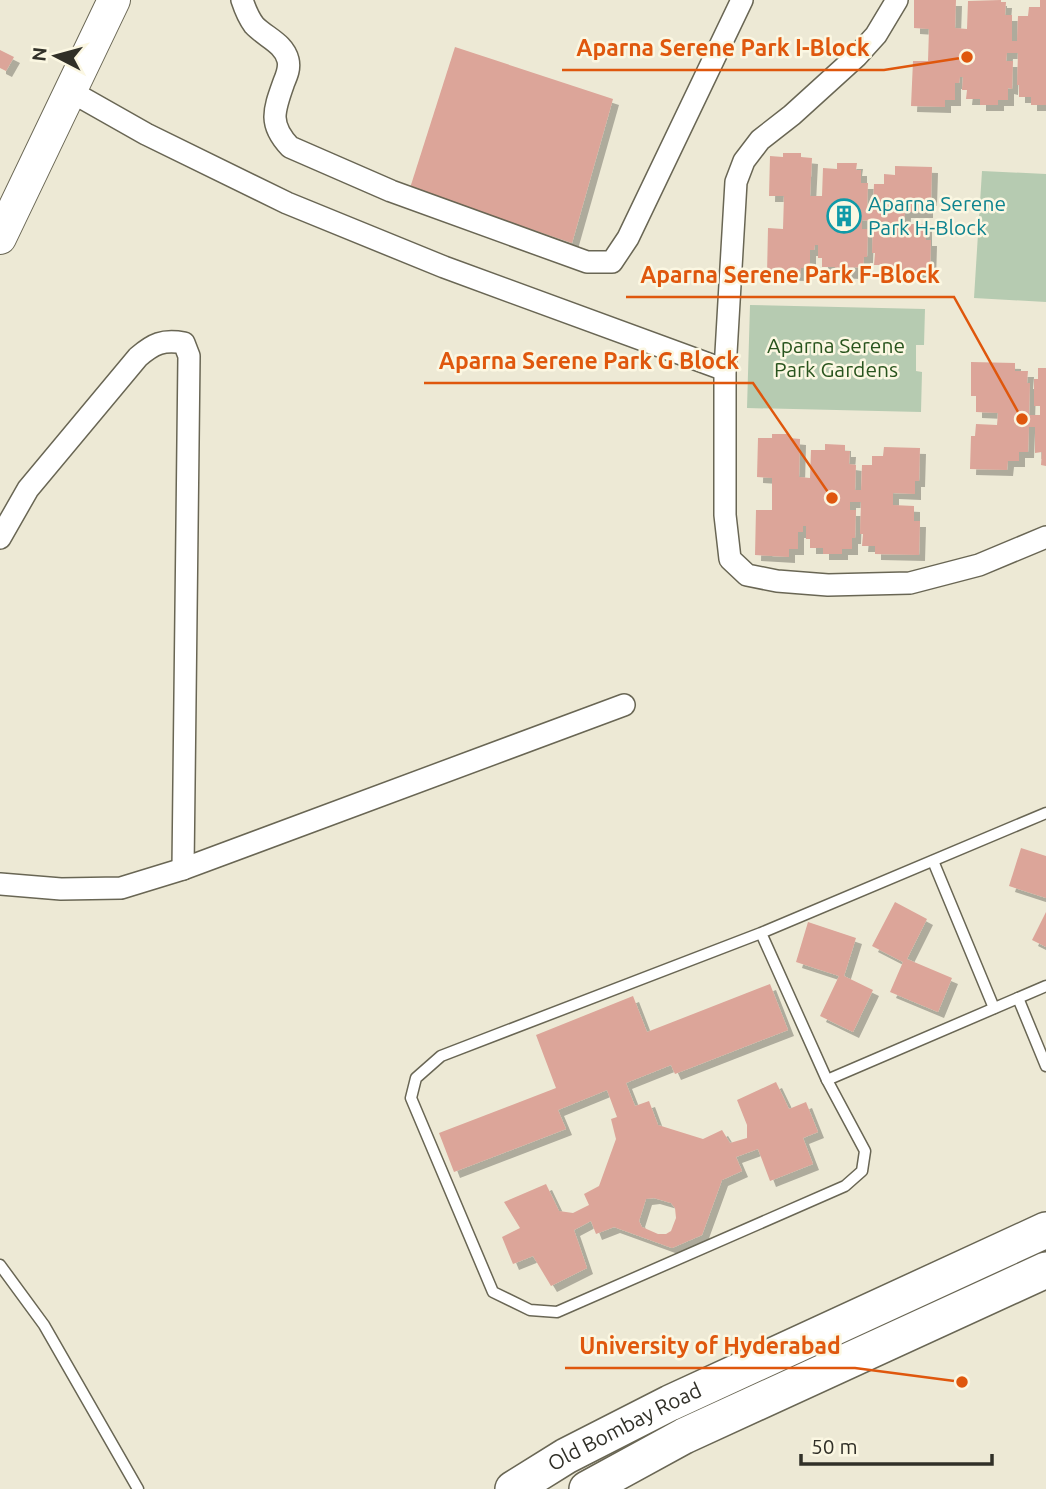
<svg xmlns="http://www.w3.org/2000/svg" width="1046" height="1489" font-family="Ubuntu,sans-serif">
	<style>
		.green { fill: #b6cbb1 }
		.building { fill: #dca599; fill-rule: evenodd; filter: url(#shadow) }
		.lines { fill: none; stroke-linecap: round; stroke-linejoin: round }
		.lane-casing { stroke: #696654; stroke-width: 13 }
		.street-casing { stroke: #696654; stroke-width: 24 }
		.secondary-casing { stroke: #696654; stroke-width: 34 }
		.primary-casing { stroke: #696654; stroke-width: 38 }
		.lane { stroke: #fff; stroke-width: 10 }
		.street { stroke: #fff; stroke-width: 21 }
		.secondary { stroke: #fff; stroke-width: 32 }
		.primary { stroke: #fff; stroke-width: 35 }
		.labels { text-anchor: middle; stroke-width: 5; stroke-linejoin: round; paint-order: stroke }
		.culture-label { font-size: 21px; fill: #0d838f; stroke: #fbf7e2; text-anchor: start }
		.park-label { font-size: 21px; fill: #28541d; stroke: #fbf7e2 }
		.street-label { font-size: 21px; fill: #313028; stroke: #fbf7e2 }
		.leader { fill: none; stroke: #df570d; stroke-width: 2.5 }
		.callout-dot { fill: #df570d; stroke: #fbf7e2; stroke-width: 2.5 }
		.callout-label { font-size: 23px; text-anchor: middle; font-weight: bold; fill: #df570d; stroke: #fbf7e2; stroke-width: 5; stroke-linejoin: round; paint-order: stroke }
	</style>
	<defs>
		<filter id="shadow"><feDropShadow dx="6" dy="6" stdDeviation="0" flood-color="#0004"/></filter>
	</defs>
	<rect width="100%" height="100%" fill="#ede9d5"/>
	<!-- green -->
	<g class="green">
		<polygon points="982,171 1046,174 1046,302 974,298"/>
		<polygon points="750,305 925,309 924,345 916,345 916,371 922,372 921,412 747,408"/>
	</g>
	<!-- building -->
	<g class="building">
		<polygon points="914,0 956,0 955,28 967,29 968,1 1001,0 1001,2 1006,2 1005,15 1012,15 1012,41 1017,41 1018,16 1028,16 1029,7 1040,7 1040,0 1046,0 1046,105 1031,105 1031,97 1019,97 1019,85 1017,85 1018,53 1007,53 1006,61 1013,61 1012,89 1008,88 1008,100 998,100 998,105 980,105 980,99 966,99 967,90 962,90 963,77 960,77 959,83 955,83 955,100 945,100 945,107 911,106 913,61 928,61 929,29 914,28"/>
		<polygon points="455,47 613,99 572,243 410,188"/>
		<polygon points="0,50 14,57 6,71 0,68"/>
		<polygon points="783,153 801,153 801,157 812,158 810,196 822,196 823,168 837,169 837,163 857,163 856,170 861,170 861,183 868,183 867,209 873,209 874,184 884,184 884,174 895,175 895,166 932,167 931,200 927,200 927,212 905,212 904,224 926,224 926,240 931,240 930,274 886,273 887,265 874,265 875,253 872,253 873,221 862,220 862,229 868,229 867,257 864,257 863,268 854,267 854,273 835,272 835,267 822,267 822,258 818,258 818,245 815,245 814,250 810,250 810,268 801,268 800,275 767,274 768,228 783,229 784,196 769,196 770,156 783,157"/>
		<polygon points="971,362 1015,363 1015,371 1028,371 1027,383 1030,383 1029,415 1040,415 1040,406 1034,406 1034,379 1038,379 1038,368 1046,368 1046,466 1041,465 1042,452 1035,453 1035,427 1029,427 1028,452 1019,452 1019,461 1008,461 1007,470 970,469 971,436 975,436 976,424 997,425 998,413 976,412 976,396 971,396"/>
		<polygon points="772,434 789,434 789,438 800,439 799,477 810,478 811,450 825,450 825,444 845,445 845,451 850,451 849,464 856,465 855,490 861,490 862,465 872,465 872,456 883,456 884,447 920,448 919,481 915,481 915,494 893,493 893,505 914,506 914,521 920,521 919,555 875,554 875,546 862,546 863,534 860,534 861,502 850,502 850,510 856,510 855,538 852,538 852,549 842,549 842,554 823,554 823,548 810,548 810,539 806,539 806,526 803,526 803,532 798,532 798,549 789,549 789,557 755,555 756,510 772,510 772,478 757,477 758,438 772,438"/>
		<polygon points="1021,848 1046,856 1046,898 1009,886"/>
		<polygon points="895,902 927,919 907,959 952,978 938,1012 890,992 903,962 872,946"/>
		<polygon points="1046,912 1046,947 1032,940"/>
		<polygon points="808,922 856,938 844,976 873,990 853,1032 820,1016 839,976 796,962"/>
		<path d="M 770,984 L 788,1030 L 675,1074 L 671,1065 L 626,1083 L 635,1106 L 649,1101 L 658,1125 L 703,1139 L 722,1130 L 730,1143 L 747,1138 L 747,1125 L 737,1100 L 776,1082 L 789,1109 L 806,1102 L 818,1132 L 803,1138 L 813,1164 L 770,1181 L 758,1149 L 736,1157 L 742,1171 L 722,1180 L 702,1235 L 672,1248 L 614,1227 L 596,1234 L 591,1221 L 574,1230 L 587,1268 L 551,1286 L 533,1256 L 513,1264 L 502,1237 L 520,1228 L 504,1202 L 546,1184 L 559,1211 L 573,1213 L 589,1205 L 584,1194 L 599,1186 L 616,1139 L 611,1119 L 617,1117 L 607,1090 L 558,1110 L 566,1129 L 454,1172 L 439,1133 L 556,1088 L 536,1035 L 633,996 L 647,1032 ZM 654,1198 L 671,1203 L 675,1208 L 676,1218 L 671,1231 L 666,1234 L 658,1234 L 642,1227 L 639,1221 L 646,1199 Z"/>
	</g>
	<g class="lines">
		<defs>
			<g id="lane">
				<polyline points="933,861 994,1008"/>
				<polyline points="761,933 827,1080 865,1151 862,1171 845,1186 557,1312 530,1310 493,1292 411,1098 416,1078 441,1056 761,933 1046,813"/>
				<polyline points="1018,998 1046,1066"/>
				<polyline points="827,1080 1046,986"/>
				<polyline points="0,1265 44,1325 138,1489"/>
			</g>
			<g id="street">
				<path d="M 242,0 C 245,9 248,17 254,25 C 265,37 284,43 288,60 C 290,68 287,75 284,82 C 274,110 268,124 290,147 L 391,191 L 587,262 L 612,262 L 628,238 L 742,0"/>
				<polyline points="897,0 876,35 857,56 792,115 760,140 744,161 736,182 725,370 725,515 730,559 747,575 777,581 828,585 910,583 979,565 1046,537"/>
				<polyline points="70,91 146,134 287,203 444,267 725,370"/>
				<path d="M 0,538 L 28,489 L 138,357 C 153,344 163,339 184,343 L 189,356 L 183,869"/>
				<polyline points="0,884 61,889 121,888 183,869 624,705"/>
			</g>
			<polyline id="secondary" points="0,238 114,0"/>
			<g id="primary">
				<path id="s1" d="M 513,1489 L 566,1456 L 670,1403 L 1046,1230"/>
				<polyline points="587,1489 684,1436 1046,1270"/>
			</g>
		</defs>
		<!-- lane casing -->
		<use href="#lane" class="lane-casing"/>
		<!-- street casing -->
		<use href="#street" class="street-casing"/>
		<!-- secondary casing -->
		<use href="#secondary" class="secondary-casing"/>
		<!-- primary casing -->
		<use href="#primary" class="primary-casing"/>
		<!-- lane -->
		<use href="#lane" class="lane"/>
		<!-- street -->
		<use href="#street" class="street"/>
		<!-- secondary -->
		<use href="#secondary" class="secondary"/>
		<!-- primary -->
		<use href="#primary" class="primary"/>
	</g>
	<!-- icons -->
	<defs>
		<symbol id="building-ring" viewBox="-11 -11 22 22"><circle r="9.5" fill="#fbf7e2" stroke="#0f9aa8" stroke-width="1.5"/><path d="M-4-6H4V6H1V3H-1V6H-4ZM-2.5-4.3h1.7v1.8h-1.7ZM.8-4.3h1.7v1.8H.8ZM-2.5-1h1.7V.8h-1.7ZM.8-1h1.7V.8H.8Z" fill="#0f9aa8"/></symbol>
	</defs>
	<g fill-rule="evenodd">
		<use href="#building-ring" x="825" y="197" width="38" height="38"/>
	</g>
	<g class="labels">
		<!-- culture labels -->
		<g class="culture-label">
			<text x="868" y="211">Aparna Serene<tspan x="868" dy="24">Park H-Block</tspan></text>
		</g>
		<!-- park labels -->
		<g class="park-label">
			<text x="836" y="353">Aparna Serene<tspan x="836" dy="24">Park Gardens</tspan></text>
		</g>
		<!-- street labels -->
		<g class="street-label">
			<text dy="7" stroke="none"><textPath href="#s1" startOffset="128">Old Bombay Road</textPath></text>
		</g>
	</g>
	<!-- callouts -->
	<path class="leader" d="M967 57L884 70H562M1022 419L954 297H626M832 498L753 383H424M962 1382L855 1368H565"/>
	<g class="callout-dot">
		<circle cx="967" cy="57" r="7"/>
		<circle cx="1022" cy="419" r="7"/>
		<circle cx="832" cy="498" r="7"/>
		<circle cx="962" cy="1382" r="7"/>
	</g>
	<g class="callout-label">
		<text x="723" y="56">Aparna Serene Park I-Block</text>
		<text x="790" y="283">Aparna Serene Park F-Block</text>
		<text x="589" y="369">Aparna Serene Park G Block</text>
		<text x="710" y="1354">University of Hyderabad</text>
	</g>
	<!-- north arrow -->
	<g transform="translate(56 56) rotate(276)" stroke="#fbf7e2" stroke-width="5" paint-order="stroke">
	<path d="M0-5L12 26L0 18L-12 26Z" fill="#313028"/>
	<text y="-10" font-size="19" font-weight="bold" text-anchor="middle" fill="#313028">N</text>
	</g>
	<!-- scale -->
	<path d="M801 1454v10h191v-10" fill="none" stroke="#313028" stroke-width="3.5"/>
	<text x="811" y="1454" font-size="21" fill="#313028" stroke="#fbf7e2" stroke-width="5" paint-order="stroke">50 m</text>
</svg>
